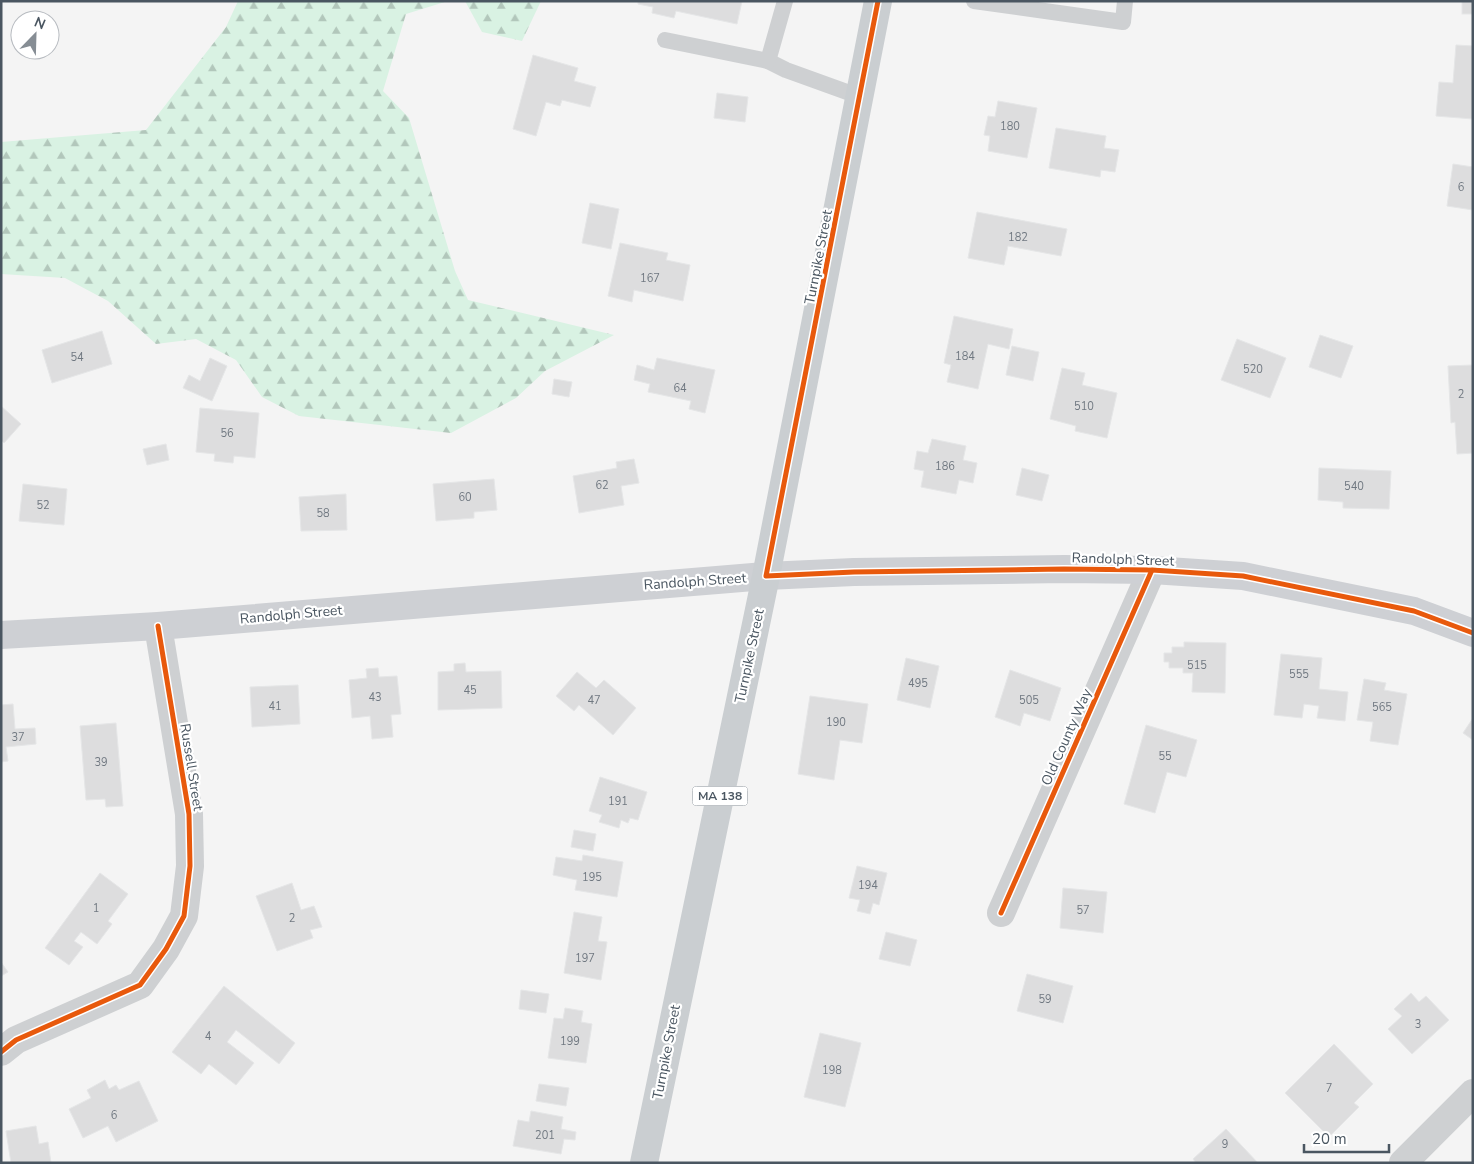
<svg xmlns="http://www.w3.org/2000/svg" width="1474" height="1164" font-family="'Nunito Sans',sans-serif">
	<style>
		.forest { fill: url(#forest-firs) }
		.building { fill: #ddddde; stroke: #e5e6e7 }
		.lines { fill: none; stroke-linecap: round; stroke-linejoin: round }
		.service { stroke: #ced0d2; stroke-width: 16 }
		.minor { stroke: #ced0d2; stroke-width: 28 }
		.secondary { stroke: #ced0d4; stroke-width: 28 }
		.primary { stroke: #caced1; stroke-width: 28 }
		.cycleway-casing { stroke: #fff; stroke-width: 8 }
		.cycleway { stroke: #e8590c; stroke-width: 5 }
		.labels { text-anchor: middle; stroke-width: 4.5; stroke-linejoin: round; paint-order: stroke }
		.number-label { font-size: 11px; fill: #707881 }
		.shield { fill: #fff; stroke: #808990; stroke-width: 1 }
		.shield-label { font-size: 12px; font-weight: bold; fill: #4a5661 }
		.street-label { font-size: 14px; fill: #4a5661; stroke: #fff }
	</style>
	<defs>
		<pattern id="forest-firs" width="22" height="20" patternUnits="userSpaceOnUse" patternTransform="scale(1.25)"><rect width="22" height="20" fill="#d9f2e3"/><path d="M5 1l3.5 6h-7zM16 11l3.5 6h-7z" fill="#b2c7bb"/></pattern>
	</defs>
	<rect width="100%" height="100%" fill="#f4f4f4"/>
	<!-- forest -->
	<g class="forest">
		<polygon points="238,1 448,1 406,14 383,91 409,118 455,271 468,300 614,335 545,371 516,398 451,433 299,416 262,397 236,360 196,339 156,344 108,301 65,278 1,274 1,142 146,130 226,27"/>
		<polygon points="465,1 541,1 522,41 482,32"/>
	</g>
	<!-- building -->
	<g class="building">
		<polygon points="638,1 742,1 737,24 676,11 674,18 652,13 653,7 638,4"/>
		<rect x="1462" y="1" width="11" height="13"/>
		<polygon points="1456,45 1473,46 1473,119 1436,116 1439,82 1453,83"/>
		<polygon points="533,55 578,68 574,81 596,87 590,107 562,100 560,106 546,102 536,136 513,129"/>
		<polygon points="717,93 748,97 745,122 714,118"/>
		<polygon points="998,101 1037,108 1027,158 988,151 990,136 984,135 988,116 995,117"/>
		<polygon points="1056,128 1106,136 1104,148 1119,150 1115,172 1101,170 1100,177 1049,168"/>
		<polygon points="1453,164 1473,167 1473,210 1447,206"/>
		<polygon points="590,203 619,209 611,249 582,243"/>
		<polygon points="977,212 1067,229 1061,256 1008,246 1004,265 968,258"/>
		<polygon points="620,243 668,253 666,260 690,265 683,301 634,290 632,302 608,296"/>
		<polygon points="954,316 1013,329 1009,349 988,344 978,389 947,382 951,365 944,363"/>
		<polygon points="102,331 112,364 52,383 42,350"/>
		<polygon points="1320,335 1353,346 1341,378 1309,367"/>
		<polygon points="1237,339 1286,358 1270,398 1221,380"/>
		<polygon points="1012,346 1039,352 1033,381 1006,375"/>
		<polygon points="210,358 227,366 212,401 183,388 189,375 200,381"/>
		<polygon points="657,358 715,370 705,413 689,409 691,401 648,392 650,384 634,380 637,365 654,370"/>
		<polygon points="1473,365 1473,453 1457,454 1455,422 1451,423 1448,366"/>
		<polygon points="1062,368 1085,373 1082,385 1117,393 1107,438 1075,431 1076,426 1050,419"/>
		<polygon points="554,379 572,382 569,397 552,394"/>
		<polygon points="1,406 21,424 4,443 1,440"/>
		<polygon points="200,408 259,413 255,458 234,456 233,463 214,461 215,454 196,452"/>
		<polygon points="932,439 966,446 963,460 977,463 973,483 959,480 956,494 921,487 924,471 914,469 917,451 928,453"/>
		<polygon points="166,444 169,460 147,465 143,449"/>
		<polygon points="634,459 639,483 621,486 624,505 579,513 573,476 617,468 616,462"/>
		<polygon points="1022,468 1049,475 1042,501 1016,495"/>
		<polygon points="1319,468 1391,471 1389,509 1343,508 1343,502 1318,500"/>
		<polygon points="494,479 497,510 474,512 474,518 436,521 433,484"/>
		<polygon points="23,484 67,489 64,525 19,521"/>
		<polygon points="346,494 347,530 301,531 299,497"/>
		<polygon points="1184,642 1226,643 1225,693 1192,692 1193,673 1183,673 1183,668 1169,668 1169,662 1164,662 1164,653 1172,653 1172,647 1184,647"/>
		<polygon points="1281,654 1322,658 1319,689 1348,692 1345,721 1317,718 1319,706 1304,704 1302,718 1274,715"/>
		<polygon points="906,658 939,666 930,708 897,700"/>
		<polygon points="465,663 466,672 501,671 502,708 438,710 438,672 454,671 454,664"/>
		<polygon points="378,668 379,677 397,676 401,714 391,715 393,737 372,739 370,716 352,718 349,680 367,678 366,669"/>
		<polygon points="1010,670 1061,688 1050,721 1024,713 1020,726 995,717"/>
		<polygon points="577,672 596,688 604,680 636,708 613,735 579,705 574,711 556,696"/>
		<polygon points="1364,679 1386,683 1384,690 1407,694 1398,745 1370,741 1373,722 1357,720"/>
		<polygon points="298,685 300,724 252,727 250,687"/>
		<polygon points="810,696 868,704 862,743 840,740 834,780 798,774"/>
		<polygon points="13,704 15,729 35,728 36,744 6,747 8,761 1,762 1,705"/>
		<polygon points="1473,718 1473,740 1463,733"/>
		<polygon points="116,723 123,806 106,807 105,799 86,800 80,726"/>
		<polygon points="1146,725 1197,740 1186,777 1167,772 1155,813 1124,804"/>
		<polygon points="600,777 647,792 638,820 630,818 628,823 621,820 619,828 599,822 602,815 589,811"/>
		<polygon points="574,830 596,834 593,851 571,847"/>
		<polygon points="583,855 623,862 617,897 575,890 577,880 553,875 556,857 582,861"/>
		<polygon points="857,866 887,873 879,905 873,903 870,914 857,911 860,900 849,898"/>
		<polygon points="100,873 128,894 108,921 112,924 97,944 81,932 74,941 83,947 69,965 45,948"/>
		<polygon points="292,883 301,910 314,906 322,927 310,930 313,938 277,951 256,896"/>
		<polygon points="1063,888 1107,892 1103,933 1060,928"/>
		<polygon points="574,912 602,917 598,941 607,942 601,980 564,973"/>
		<polygon points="886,932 917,940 910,966 879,959"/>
		<polygon points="1,962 8,972 1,976"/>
		<polygon points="1027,974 1073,986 1063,1023 1017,1011"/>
		<polygon points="224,986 295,1043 279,1064 236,1030 227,1042 254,1063 236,1085 209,1064 201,1074 172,1052"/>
		<polygon points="521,990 549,994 546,1013 519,1009"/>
		<polygon points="1411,993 1419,1002 1426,996 1449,1020 1412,1054 1388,1029 1402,1016 1394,1009"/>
		<polygon points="565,1008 583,1011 581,1022 592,1024 586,1063 548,1058 554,1018 563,1019"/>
		<polygon points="820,1033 861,1043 845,1107 804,1097"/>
		<polygon points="1334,1044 1373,1084 1354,1103 1359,1107 1329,1137 1285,1093"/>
		<polygon points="105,1080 109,1089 116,1085 119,1090 139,1081 158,1121 116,1142 108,1126 83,1138 69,1109 91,1098 87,1090"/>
		<polygon points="539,1084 569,1088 566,1106 536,1101"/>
		<polygon points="531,1111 563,1117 561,1129 576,1132 575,1140 564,1139 561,1154 513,1146 518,1120 529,1122"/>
		<polygon points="36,1126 39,1144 48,1142 51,1163 11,1163 6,1131"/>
		<polygon points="1226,1129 1258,1163 1196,1163 1193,1159"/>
	</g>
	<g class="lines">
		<!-- service -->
		<g class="service">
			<polyline points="974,1 1123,22 1125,1"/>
			<polyline points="665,40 768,61 786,70 858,96"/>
			<polyline points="768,61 785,1"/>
		</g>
		<!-- minor -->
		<g class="minor">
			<polyline points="1001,913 1152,570"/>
			<polyline points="1,1052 16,1040 140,985 166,949 184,916 190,866 189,814 158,626"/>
			<polyline points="1403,1163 1473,1093"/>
		</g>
		<!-- secondary -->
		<polyline class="secondary" points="1,635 158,626 766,576 854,572 1064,569 1152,570 1243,576 1414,611 1473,633"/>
		<!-- primary -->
		<polyline class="primary" points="644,1163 766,576 878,1"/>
		<defs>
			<g id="cycleway">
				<polyline points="878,1 766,576 854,572 1064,569 1152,570 1243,576 1414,611 1473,633"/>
				<polyline points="1001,913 1152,570"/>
				<polyline points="1,1052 16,1040 140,985 166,949 184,916 190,866 189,814 158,626"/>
			</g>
		</defs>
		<!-- cycleway casing -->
		<use href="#cycleway" class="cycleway-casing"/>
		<!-- cycleway -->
		<use href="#cycleway" class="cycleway"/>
	</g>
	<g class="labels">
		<!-- number labels -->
		<g class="number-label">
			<text x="1010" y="130">180</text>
			<text x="1461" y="191">6</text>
			<text x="1018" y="241">182</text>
			<text x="650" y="282">167</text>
			<text x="965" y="360">184</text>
			<text x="77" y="361">54</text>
			<text x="1253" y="373">520</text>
			<text x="680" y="392">64</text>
			<text x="1461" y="398">2</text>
			<text x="1084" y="410">510</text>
			<text x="227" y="437">56</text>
			<text x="945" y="470">186</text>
			<text x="602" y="489">62</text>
			<text x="1354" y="490">540</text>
			<text x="465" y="501">60</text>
			<text x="43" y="509">52</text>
			<text x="323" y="517">58</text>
			<text x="1197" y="669">515</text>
			<text x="1299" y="678">555</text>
			<text x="918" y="687">495</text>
			<text x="470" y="694">45</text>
			<text x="375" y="701">43</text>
			<text x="594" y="704">47</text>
			<text x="1029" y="704">505</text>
			<text x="275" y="710">41</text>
			<text x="1382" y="711">565</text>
			<text x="836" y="726">190</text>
			<text x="18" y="741">37</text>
			<text x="1165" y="760">55</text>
			<text x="101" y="766">39</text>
			<text x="618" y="805">191</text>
			<text x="592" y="881">195</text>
			<text x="868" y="889">194</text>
			<text x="96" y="912">1</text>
			<text x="1083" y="914">57</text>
			<text x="292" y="922">2</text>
			<text x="585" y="962">197</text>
			<text x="1045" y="1003">59</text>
			<text x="1418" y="1028">3</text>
			<text x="208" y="1040">4</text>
			<text x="570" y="1045">199</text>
			<text x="832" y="1074">198</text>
			<text x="1329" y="1092">7</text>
			<text x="114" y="1119">6</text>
			<text x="545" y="1139">201</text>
			<text x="1225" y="1148">9</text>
		</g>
		<!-- shield labels -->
		<rect class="shield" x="692.5" y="786.5" width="55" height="19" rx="4"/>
		<g class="shield-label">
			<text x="720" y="800">MA 138</text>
		</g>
		<!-- street labels -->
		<g class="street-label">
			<text transform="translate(818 257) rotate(-79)" y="5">Turnpike Street</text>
			<text transform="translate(1123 559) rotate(2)" y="5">Randolph Street</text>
			<text transform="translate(695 581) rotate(-4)" y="5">Randolph Street</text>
			<text transform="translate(291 614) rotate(-5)" y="5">Randolph Street</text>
			<text transform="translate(749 656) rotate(-78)" y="5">Turnpike Street</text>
			<text transform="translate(1066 737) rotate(-66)" y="5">Old County Way</text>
			<text transform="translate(192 767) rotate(81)" y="5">Russell Street</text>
			<text transform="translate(666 1052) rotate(-79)" y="5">Turnpike Street</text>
		</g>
	</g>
	<!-- border -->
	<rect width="1474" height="1164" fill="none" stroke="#4a5661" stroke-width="5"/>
	<!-- north arrow -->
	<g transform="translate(35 35) rotate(23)"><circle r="24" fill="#ffffff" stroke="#b7bbc0"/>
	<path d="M0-4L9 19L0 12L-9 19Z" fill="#868d94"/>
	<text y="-8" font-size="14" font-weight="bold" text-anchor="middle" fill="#4a5661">N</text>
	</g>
	<!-- scale -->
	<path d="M1304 1144v8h85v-8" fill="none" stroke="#4a5661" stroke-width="2.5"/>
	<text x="1312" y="1144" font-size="15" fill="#4a5661" stroke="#ffffff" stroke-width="4" paint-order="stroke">20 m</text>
</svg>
